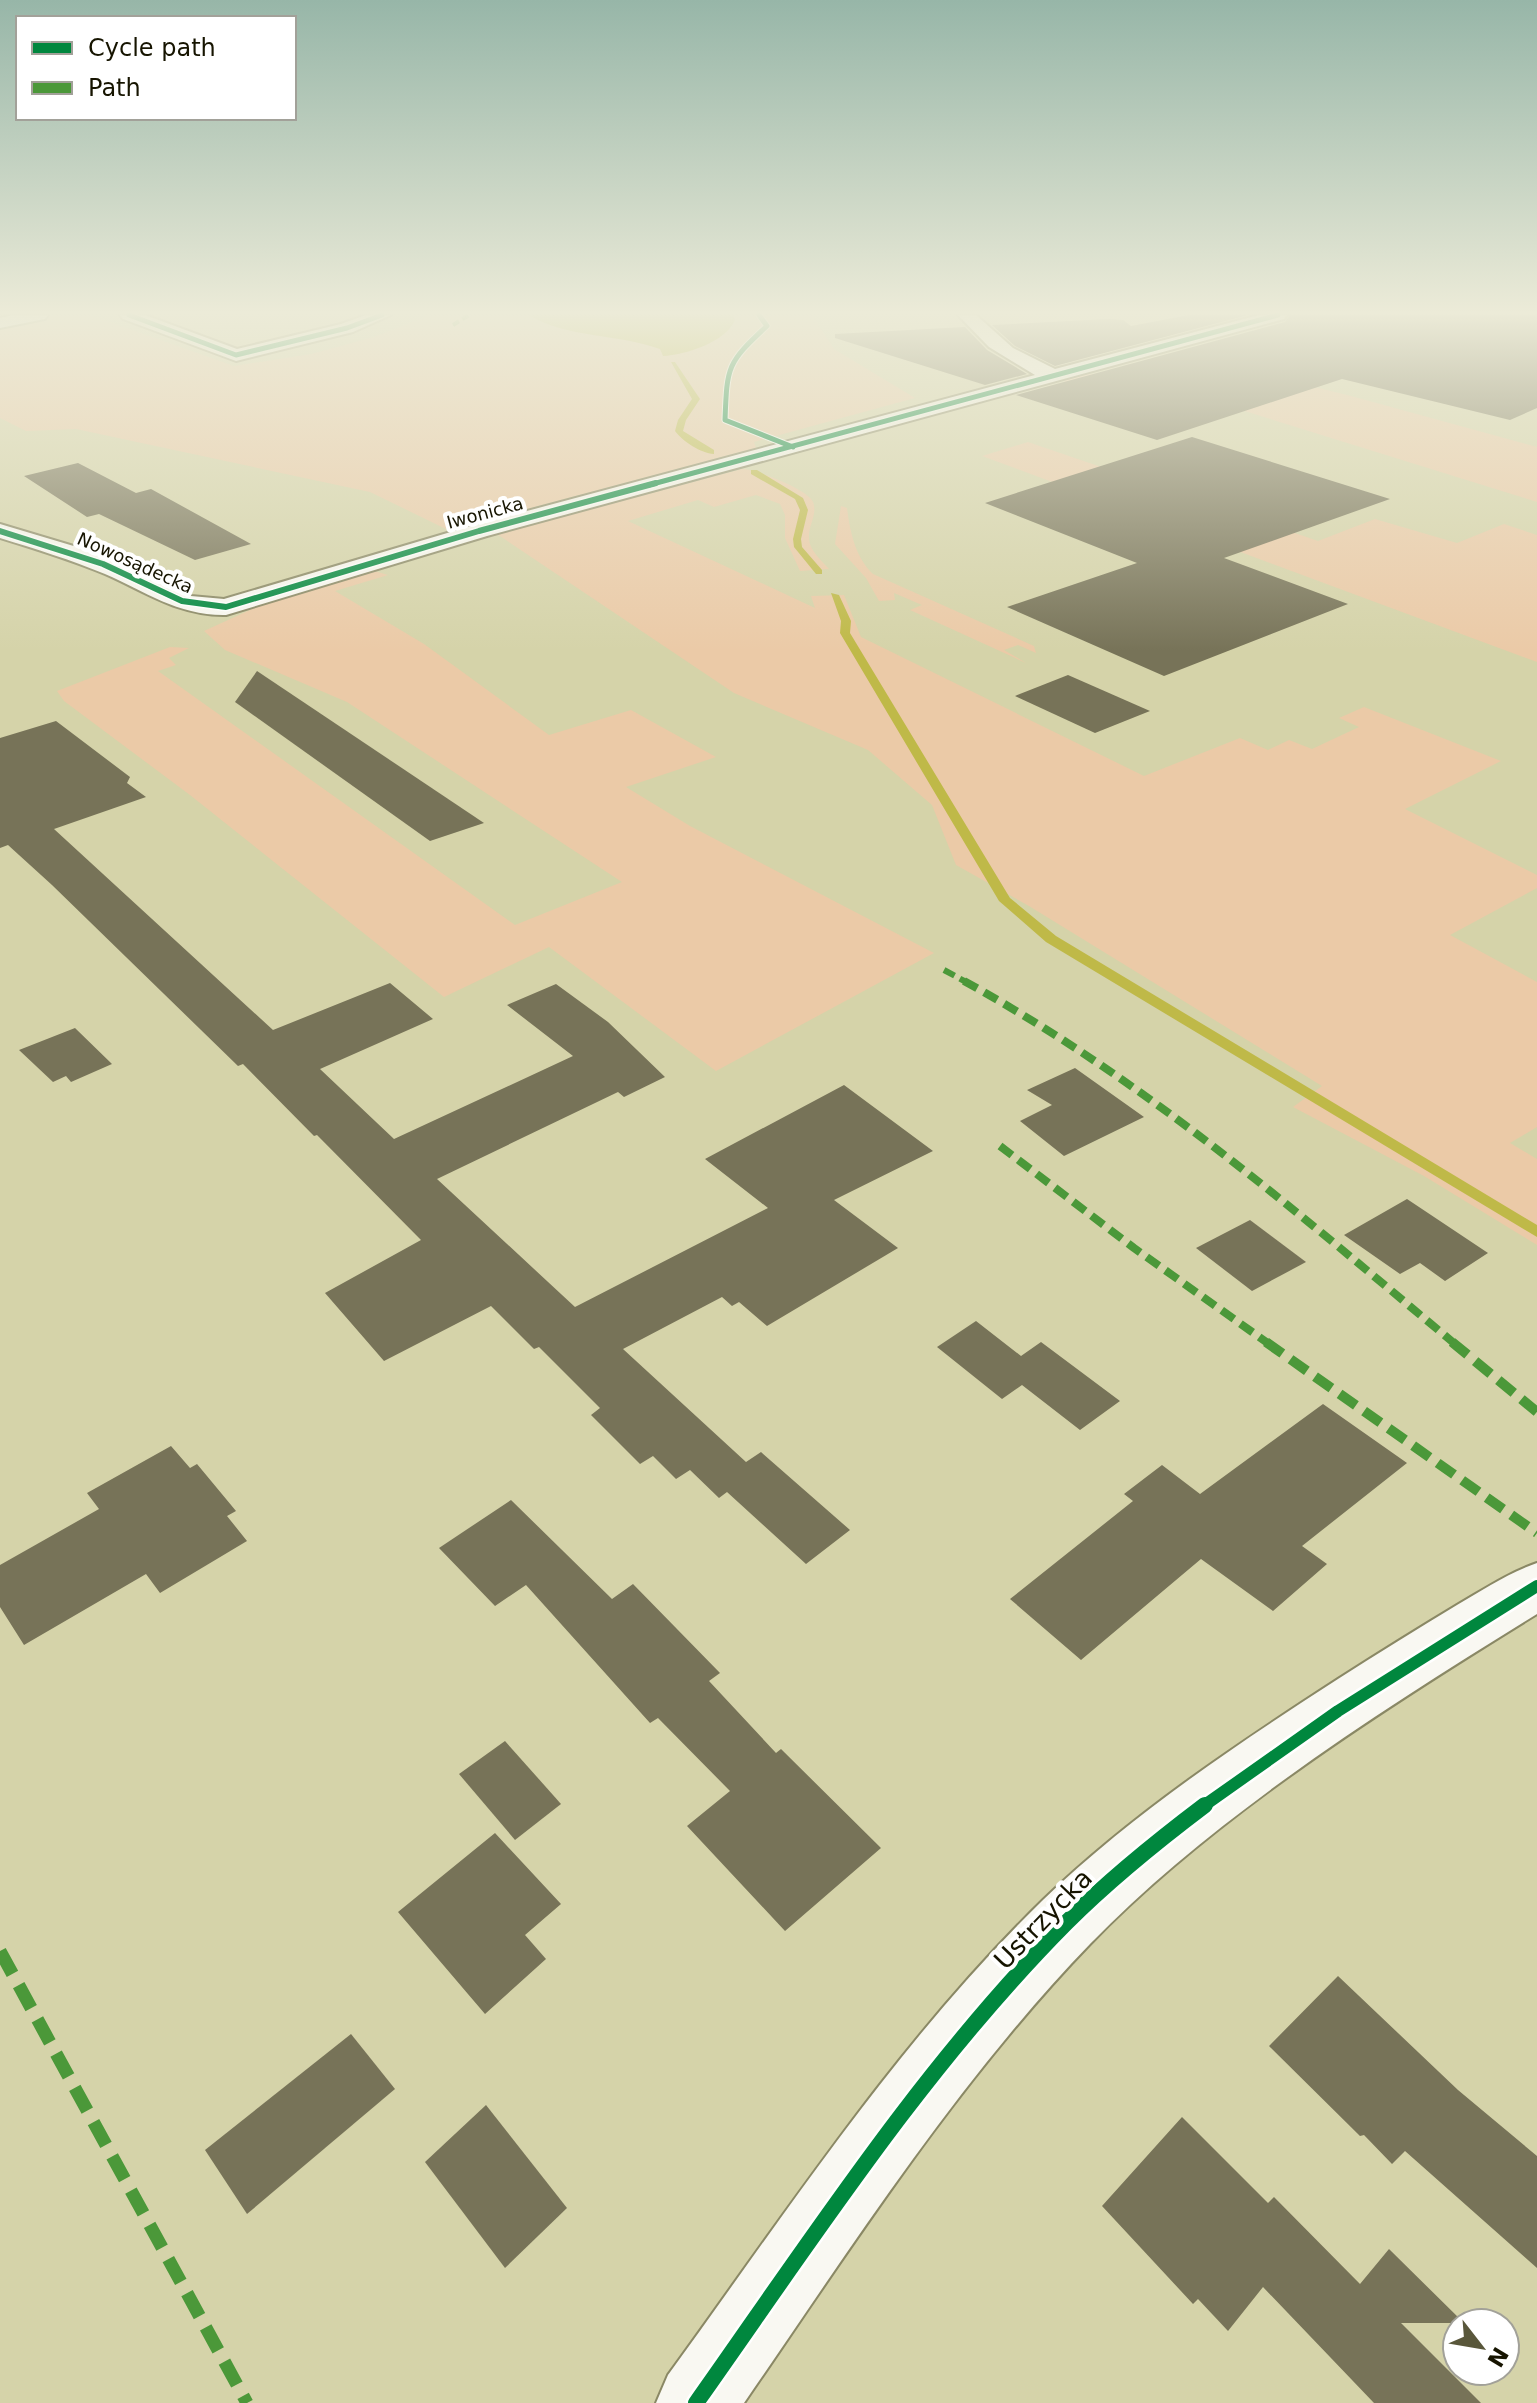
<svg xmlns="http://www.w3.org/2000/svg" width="1537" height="2403" font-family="'DejaVu Sans',sans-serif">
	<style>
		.green { fill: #ebcaa7 }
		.water { fill: #bfb948 }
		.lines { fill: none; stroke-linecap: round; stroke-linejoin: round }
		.stream { fill: #bfb948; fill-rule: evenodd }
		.building { fill: #777358 }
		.minor-casing { stroke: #8a8865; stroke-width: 4 }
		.tertiary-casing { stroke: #8a8865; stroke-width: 4 }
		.minor { fill: #f9f8f2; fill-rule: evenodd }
		.tertiary { fill: #f9f8f2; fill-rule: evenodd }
		.quiet-far4 { stroke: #4b9839; stroke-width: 4; stroke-dasharray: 7 4; stroke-linecap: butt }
		.quiet-far3 { stroke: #4b9839; stroke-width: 6; stroke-dasharray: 12 6; stroke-linecap: butt }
		.quiet-far2 { stroke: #4b9839; stroke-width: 8; stroke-dasharray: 15 8; stroke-linecap: butt }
		.quiet-far1 { stroke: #4b9839; stroke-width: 10; stroke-dasharray: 20 10; stroke-linecap: butt }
		.quiet { stroke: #4b9839; stroke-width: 13; stroke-dasharray: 26 13; stroke-linecap: butt }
		.cycleway-far3-casing { stroke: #fff; stroke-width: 7 }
		.cycleway-far2-casing { stroke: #fff; stroke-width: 9 }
		.cycleway-far1-casing { stroke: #fff; stroke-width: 17 }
		.cycleway-casing { stroke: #fff; stroke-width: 21 }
		.cycleway-far3 { stroke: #00873e; stroke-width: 5 }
		.cycleway-far2 { stroke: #00873e; stroke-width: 6 }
		.cycleway-far1 { stroke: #00873e; stroke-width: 12 }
		.cycleway { stroke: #00873e; stroke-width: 16 }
		.labels { text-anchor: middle; stroke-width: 8; stroke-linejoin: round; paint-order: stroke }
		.far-street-label { font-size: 18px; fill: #161400; stroke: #fff }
		.near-street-label { font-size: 26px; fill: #161400; stroke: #fff }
	</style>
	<rect width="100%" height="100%" fill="#d5d3a9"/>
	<!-- green -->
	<g class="green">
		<polygon points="57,315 90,315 234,366 311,354 374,337 430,315 812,315 834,349 915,398 754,442 756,448 448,530 370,492 76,429 26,431 0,418 0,326"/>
		<polygon points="1193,357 1351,396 1537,447 1537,502 1164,386 1078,386 1060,380 1084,374 1111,375 1102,372"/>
		<polygon points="1028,442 1318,541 1375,519 1457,543 1504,524 1537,535 1537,662 982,456"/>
		<path d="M 742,469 C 755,469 808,489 813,502 C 818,514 808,526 809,538 C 809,550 822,561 829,569 L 800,571 L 785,538 L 785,515 L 780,504 L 756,495 L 714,507 L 698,500 L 628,521 L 815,608 L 811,596 L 844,595 L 861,637 L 1144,776 L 1240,738 L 1268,750 L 1289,740 L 1312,749 L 1359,727 L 1339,718 L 1364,707 L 1501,761 L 1405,809 L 1537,875 L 1537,888 L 1450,935 L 1537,982 L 1537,1127 L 1510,1143 L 1537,1159 L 1537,1245 L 1424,1176 L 1293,1107 L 1322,1086 L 1029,906 L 956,865 L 932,805 L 868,750 L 734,693 L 497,534 Z"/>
		<path d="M 841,506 L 847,508 C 850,531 855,557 873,574 L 1034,646 L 1036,653 L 1018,645 L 1004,650 L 1026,663 L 910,610 L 922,605 L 894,593 L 895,600 L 879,601 L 866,578 L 835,544 Z"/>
		<polygon points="371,570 388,575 335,591 424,644 549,735 631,710 716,757 626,787 690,826 934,953 716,1071 549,947 444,997 190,795 64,701 57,691 170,647 189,648 169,658 176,665 158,671 515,925 622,882 347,702 225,650 204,631 259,606"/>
	</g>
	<!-- water -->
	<path class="water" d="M 529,315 L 733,315 L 735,320 C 726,342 685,355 663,356 L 660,349 C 619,334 566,338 529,315 Z"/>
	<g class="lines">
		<!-- stream -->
		<g class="stream">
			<path d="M 671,362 L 675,362 L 700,399 L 686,420 L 683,431 L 714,450 L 714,454 C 701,453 683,442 675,431 L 678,420 L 692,399 Z"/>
			<polygon points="751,470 757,470 803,498 808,510 801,539 802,547 822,570 822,574 816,574 794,547 793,539 800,510 795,499 751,474"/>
			<polygon points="831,593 839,595 851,621 850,633 1010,898 1056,936 1537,1225 1537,1237 1046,942 999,901 840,633 841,621"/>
		</g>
	</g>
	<!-- building -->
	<g class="building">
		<polygon points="1189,315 1248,315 1055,366 1015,346 992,325 1109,319 1123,320 1131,326"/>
		<polygon points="1290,315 1537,315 1537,408 1510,420 1342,379 1157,440 1016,395 1285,322"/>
		<polygon points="965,327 987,350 1027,374 985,385 835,338 835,334"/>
		<polygon points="1192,437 1390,499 1224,558 1348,604 1164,676 1007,607 1137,563 985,503"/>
		<polygon points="78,463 136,493 151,489 251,544 195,560 99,514 87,517 24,476"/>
		<polygon points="257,671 484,823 430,841 235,702"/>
		<polygon points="1068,675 1150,711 1095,733 1015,696"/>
		<polygon points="56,721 130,777 127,783 146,797 54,829 273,1030 390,983 433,1019 320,1069 394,1139 573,1056 507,1005 556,984 608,1022 665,1077 624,1097 618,1092 437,1179 575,1307 768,1208 705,1159 844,1085 933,1151 834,1200 898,1248 767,1326 739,1302 732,1306 722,1297 623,1349 746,1462 761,1452 850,1530 806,1564 727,1492 719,1498 690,1470 676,1479 653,1456 640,1464 591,1415 600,1408 539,1347 534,1349 491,1306 384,1361 325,1293 421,1240 317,1135 314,1136 243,1064 238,1066 52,885 8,845 0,848 0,738"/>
		<polygon points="75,1028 112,1064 71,1082 66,1076 53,1082 19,1050"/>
		<polygon points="1075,1068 1144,1117 1064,1156 1020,1121 1052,1105 1027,1090"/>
		<polygon points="1407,1199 1488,1253 1445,1281 1420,1263 1400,1274 1344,1235"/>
		<polygon points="1250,1220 1306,1262 1252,1291 1196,1248"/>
		<polygon points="976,1321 1021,1356 1041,1342 1120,1401 1080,1430 1022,1385 1002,1399 937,1347"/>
		<polygon points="1323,1404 1407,1463 1302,1546 1327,1564 1273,1611 1201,1559 1081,1660 1010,1599 1133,1501 1124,1494 1162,1465 1200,1494"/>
		<polygon points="171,1446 190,1468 197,1464 236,1511 227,1516 247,1541 160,1593 146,1574 24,1645 0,1607 0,1565 99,1509 87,1493"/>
		<polygon points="511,1500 612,1599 633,1584 720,1673 709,1681 776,1753 781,1749 881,1848 785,1931 687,1826 730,1791 658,1718 650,1723 526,1585 495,1606 439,1548"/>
		<polygon points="505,1741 561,1804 515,1840 459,1774"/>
		<polygon points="495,1833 561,1904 525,1935 546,1959 485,2014 398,1912"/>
		<polygon points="1338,1976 1458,2090 1537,2156 1537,2268 1405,2151 1392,2164 1364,2135 1360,2136 1269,2046"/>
		<polygon points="351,2034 395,2089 247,2214 205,2150"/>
		<polygon points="486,2105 567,2208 505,2268 425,2162"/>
		<polygon points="1182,2117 1268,2203 1274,2197 1360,2284 1389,2249 1464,2323 1401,2323 1481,2403 1374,2403 1263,2287 1228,2331 1198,2299 1193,2304 1102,2206"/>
	</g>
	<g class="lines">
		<defs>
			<g id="minor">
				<polygon points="14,315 48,315 45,319 0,328 0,318"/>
				<polygon points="120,315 145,315 237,349 341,324 366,315 391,315 353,332 236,361 123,319"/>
				<path d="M 958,315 L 976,315 L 1013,348 L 1055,369 L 1259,315 L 1287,315 L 1284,319 L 487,536 L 226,615 C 179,616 146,592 105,574 C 71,560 36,549 0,538 L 0,524 L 97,553 L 191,596 L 224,599 L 471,526 L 1035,375 L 989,347 Z"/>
			</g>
			<path id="tertiary" d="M 1537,1563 L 1537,1614 C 1386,1707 1213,1817 1090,1944 C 957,2082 852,2246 744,2403 L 656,2403 L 668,2375 C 786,2213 899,2040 1043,1900 C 1131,1815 1236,1745 1338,1679 C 1377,1654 1417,1629 1457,1605 C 1483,1590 1508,1573 1537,1563 Z"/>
		</defs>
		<!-- minor casing -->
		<use href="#minor" class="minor-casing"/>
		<!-- tertiary casing -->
		<use href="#tertiary" class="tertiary-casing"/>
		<!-- minor -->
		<use href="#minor" class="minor"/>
		<!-- tertiary -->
		<use href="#tertiary" class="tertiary"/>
		<!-- quiet-far4 -->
		<polyline class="quiet-far4" points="453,325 469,315"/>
		<!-- quiet-far3 -->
		<polyline class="quiet-far3" points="944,970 968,983"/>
		<!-- quiet-far2 -->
		<g class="quiet-far2">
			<path d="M 964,981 C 1146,1081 1297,1212 1455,1344"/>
			<polyline points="1000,1146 1134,1248 1269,1344"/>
		</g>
		<!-- quiet-far1 -->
		<g class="quiet-far1">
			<polyline points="1266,1342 1537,1533"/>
			<polyline points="1452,1342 1537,1412"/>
		</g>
		<!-- quiet -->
		<polyline class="quiet" points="0,1951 247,2403"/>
		<defs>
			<g id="cycleway-far3">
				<polyline points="129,315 236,355 347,328 382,315"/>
				<path d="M 759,315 L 767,326 C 727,363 727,366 725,420 L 793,447"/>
				<polyline points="649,485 1278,315"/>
			</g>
			<polyline id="cycleway-far2" points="0,531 103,564 182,601 226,607 479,531 656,483"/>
			<polyline id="cycleway-far1" points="1202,1807 1338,1711 1537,1586"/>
			<path id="cycleway" d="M 696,2403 C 812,2239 924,2066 1066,1923 C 1109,1880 1156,1842 1205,1805"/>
		</defs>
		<!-- cycleway-far3 casing -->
		<use href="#cycleway-far3" class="cycleway-far3-casing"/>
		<!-- cycleway-far2 casing -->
		<use href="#cycleway-far2" class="cycleway-far2-casing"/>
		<!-- cycleway-far1 casing -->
		<use href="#cycleway-far1" class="cycleway-far1-casing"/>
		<!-- cycleway casing -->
		<use href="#cycleway" class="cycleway-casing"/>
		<!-- cycleway-far3 -->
		<use href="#cycleway-far3" class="cycleway-far3"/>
		<!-- cycleway-far2 -->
		<use href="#cycleway-far2" class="cycleway-far2"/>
		<!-- cycleway-far1 -->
		<use href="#cycleway-far1" class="cycleway-far1"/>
		<!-- cycleway -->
		<use href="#cycleway" class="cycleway"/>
	</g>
	<!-- sky -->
	<linearGradient id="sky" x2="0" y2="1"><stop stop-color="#97b6a8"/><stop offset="0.48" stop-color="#ecebd8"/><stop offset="1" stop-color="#ecebd8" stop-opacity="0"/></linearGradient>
	<rect width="1537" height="651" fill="url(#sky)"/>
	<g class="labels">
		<!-- far-street labels -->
		<g class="far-street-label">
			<text transform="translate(485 513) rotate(-15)" y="6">Iwonicka</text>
			<text transform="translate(135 563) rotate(24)" y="6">Nowosądecka</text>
		</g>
		<!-- near-street labels -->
		<g class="near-street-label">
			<text transform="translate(1043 1919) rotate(-46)" y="9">Ustrzycka</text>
		</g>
	</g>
	<!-- legend -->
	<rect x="16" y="16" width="280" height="104" fill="#ffffff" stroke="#a2a199" stroke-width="2"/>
	<rect x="32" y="42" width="40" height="12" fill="#00873e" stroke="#a2a199" stroke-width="2"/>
	<text x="88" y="56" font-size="24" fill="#161400">Cycle path</text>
	<rect x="32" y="82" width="40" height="12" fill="#4b9839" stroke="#a2a199" stroke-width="2"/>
	<text x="88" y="96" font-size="24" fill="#161400">Path</text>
	<!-- north arrow -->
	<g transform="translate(1481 2347) rotate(121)"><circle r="38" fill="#ffffff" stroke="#a2a199" stroke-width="2"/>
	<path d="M0-6L14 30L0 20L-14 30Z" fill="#59573b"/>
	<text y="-12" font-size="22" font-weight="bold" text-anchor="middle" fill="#161400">N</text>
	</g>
</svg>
